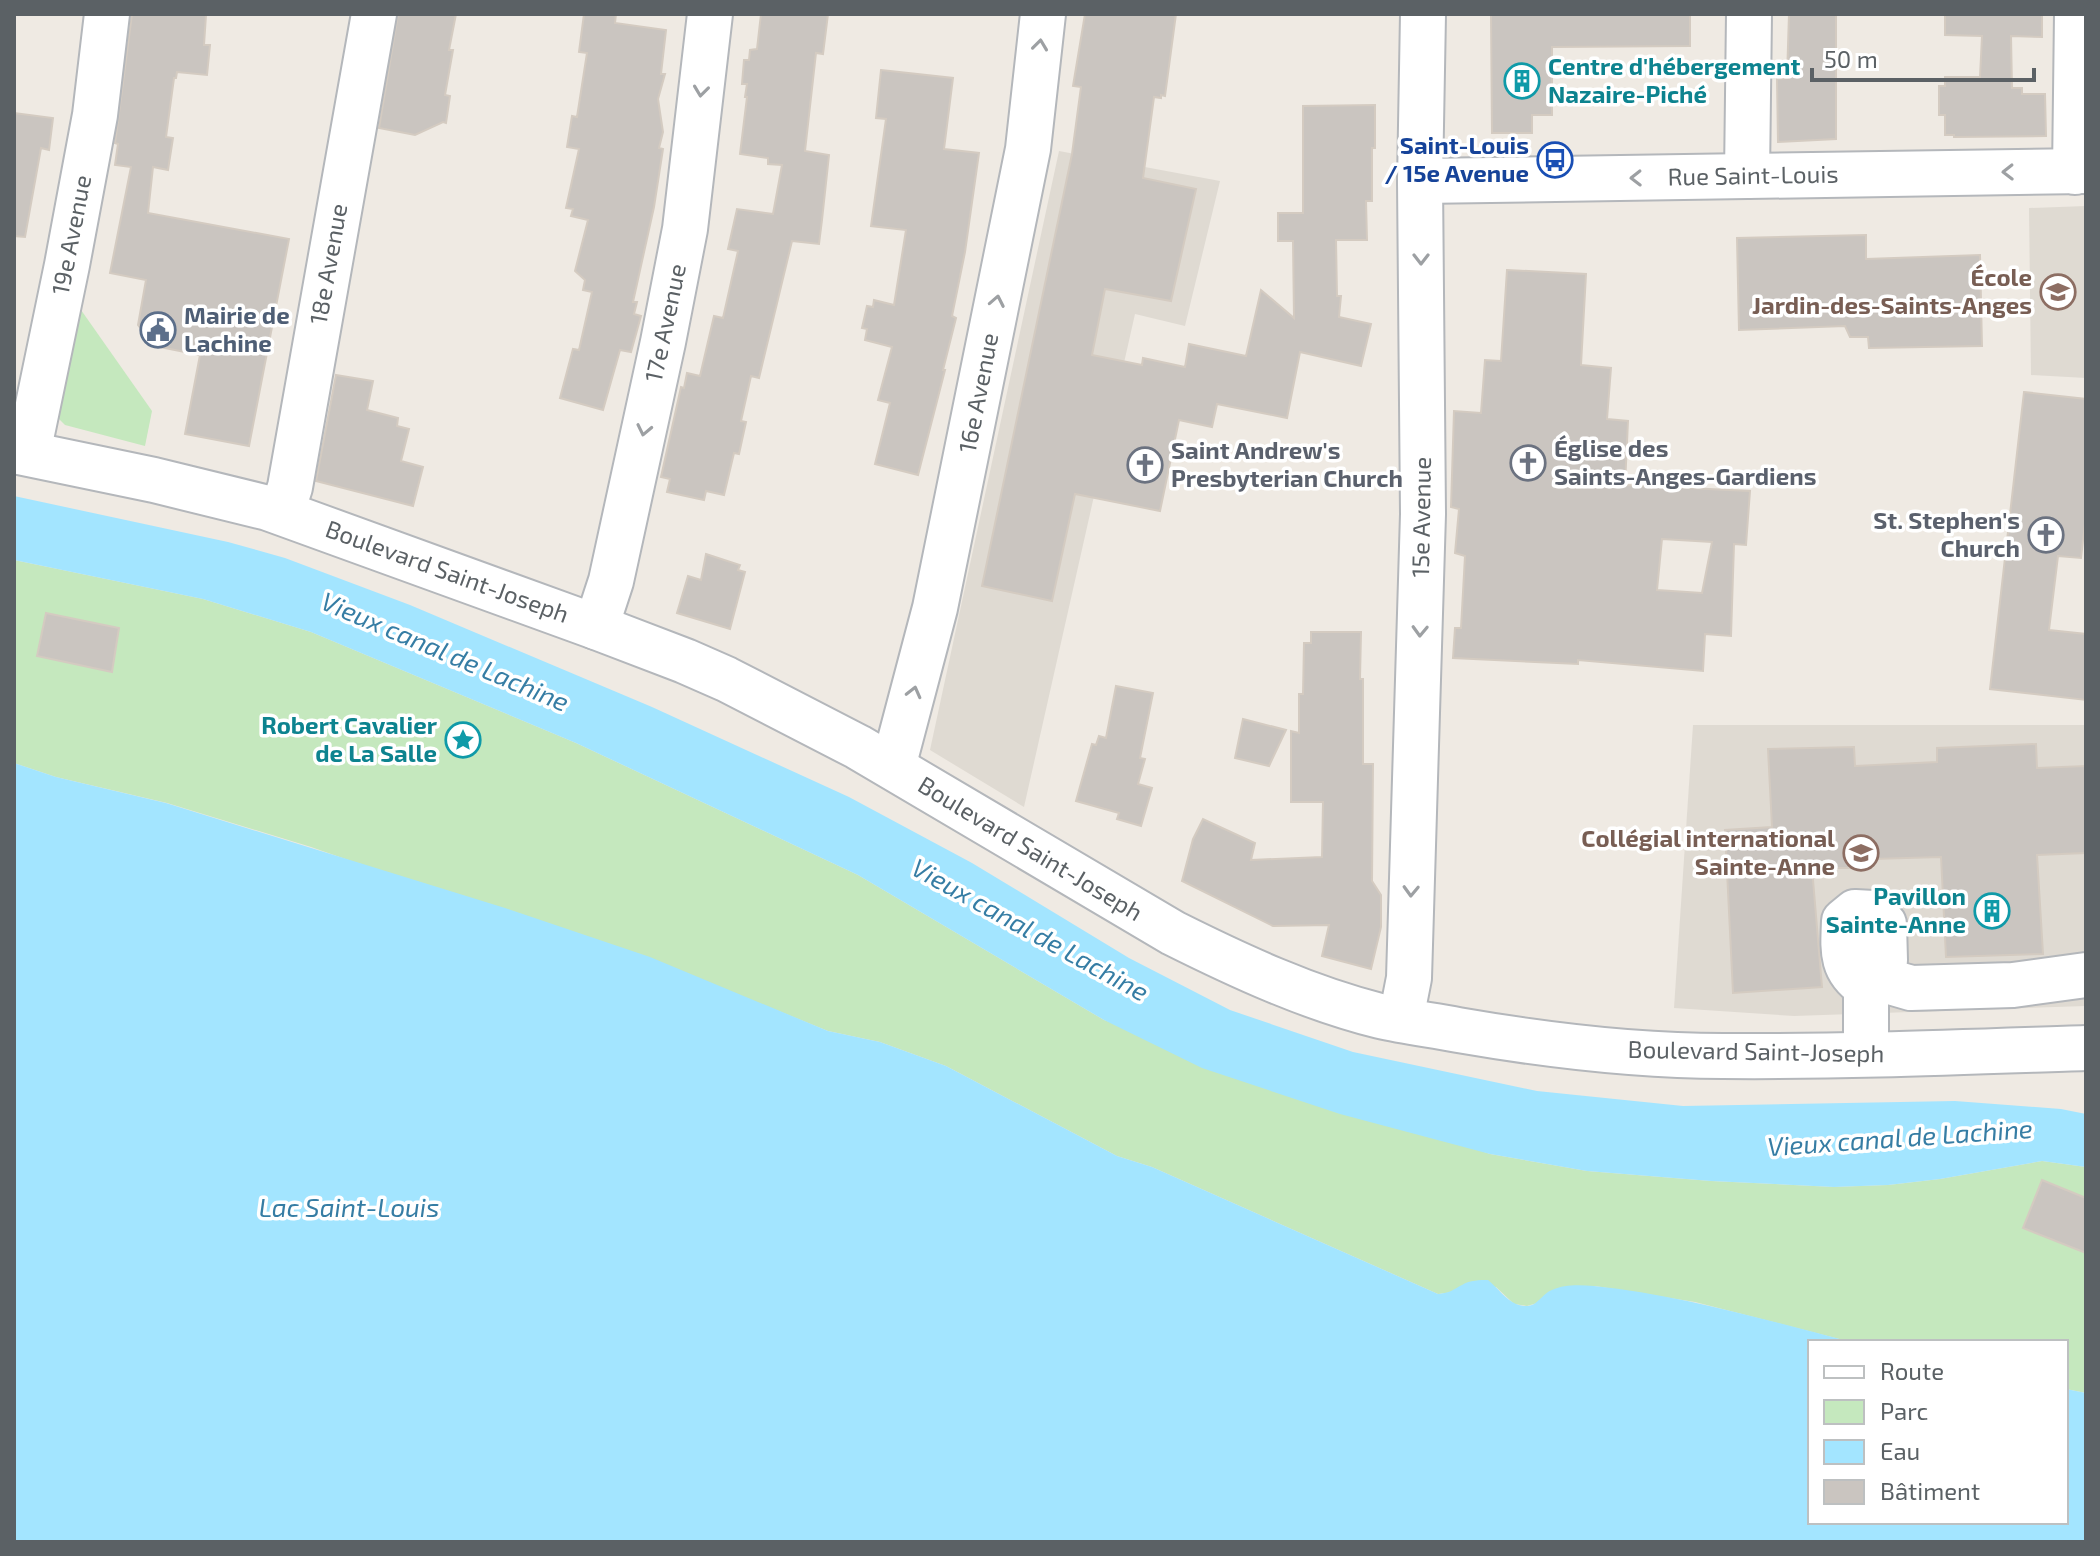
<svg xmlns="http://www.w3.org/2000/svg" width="2100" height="1556" font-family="'Exo 2',sans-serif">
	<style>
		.education { fill: #dfdad2 }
		.green { fill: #c5e8be }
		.water { fill: #a3e5ff }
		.building { fill: #cac5c0; stroke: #d4cbc1; stroke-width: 2; fill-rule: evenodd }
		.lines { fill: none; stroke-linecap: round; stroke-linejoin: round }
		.minor-casing { stroke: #b4b7bb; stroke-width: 48 }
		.minor { stroke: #fff; stroke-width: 44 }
		.oneway { stroke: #9da0a3 }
		.labels { text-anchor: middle; stroke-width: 7; stroke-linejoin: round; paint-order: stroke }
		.culture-label { font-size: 24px; font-weight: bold; fill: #0d838f; stroke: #fff; text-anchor: end }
		.transit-label { font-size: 24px; font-weight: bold; fill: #164399; stroke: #fff; text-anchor: end }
		.street-label { font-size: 24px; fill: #5b6165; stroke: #fff }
		.education-label { font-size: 24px; font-weight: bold; fill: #785e54; stroke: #fff; text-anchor: end }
		.service-label { font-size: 24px; font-weight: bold; fill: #4e5e75; stroke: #fff; text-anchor: start }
		.worship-label { font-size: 24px; font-weight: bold; fill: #5b616d; stroke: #fff; text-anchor: start }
		.water-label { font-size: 26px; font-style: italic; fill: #367da4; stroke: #fff }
	</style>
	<rect width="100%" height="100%" fill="#efeae3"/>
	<!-- education -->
	<g class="education">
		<polygon points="1059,151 1220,181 1185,326 1135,314 1024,807 930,750"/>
		<polygon points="2086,206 2086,378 2031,375 2029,208"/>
		<polygon points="1693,725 2086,725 2086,1006 1794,1016 1674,1008"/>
	</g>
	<!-- green -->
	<g class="green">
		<polygon points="74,300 152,411 145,446 65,425 58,418 56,404"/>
		<polygon points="14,560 203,599 311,632 576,743 858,875 1104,1020 1490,1154 1587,1171 1711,1181 1834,1187 1888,1185 1940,1179 2042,1161 2086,1167 2086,1393 2066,1389 2066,1342 1851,1342 1695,1302 1595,1286 1527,1306 1514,1304 1496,1287 1438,1294 1152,1167 1117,1156 946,1066 880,1042 828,1031 766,1006 311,847 167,803 56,777 14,763"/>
	</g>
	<!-- water -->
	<g class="water">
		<polygon points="14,496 228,542 285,558 410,605 652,707 849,797 972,863 1129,958 1230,1010 1353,1052 1537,1091 1683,1106 1955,1101 2061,1109 2086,1114 2086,1167 2042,1161 1940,1179 1888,1185 1834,1187 1711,1181 1587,1171 1490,1154 1340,1114 1202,1068 1104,1020 858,875 576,743 311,632 203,599 14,560"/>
		<path d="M 14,763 L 56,777 L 166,803 L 505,908 L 650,957 L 828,1031 L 880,1042 L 946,1066 L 1117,1156 L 1152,1167 L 1438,1294 C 1453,1292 1450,1291 1462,1285 C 1470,1280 1480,1280 1488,1280 C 1497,1287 1506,1300 1516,1304 C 1537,1312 1539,1295 1552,1290 C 1565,1284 1580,1285 1594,1286 C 1681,1295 1766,1320 1851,1342 L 1810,1342 L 1810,1522 L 2066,1522 L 2066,1389 L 2086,1393 L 2086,1542 L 14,1542 Z"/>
	</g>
	<!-- building -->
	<g class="building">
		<polygon points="132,14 206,15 204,45 210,45 207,75 177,72 176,78 174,78 166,137 173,138 168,170 153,167 148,213 289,239 249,446 185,434 200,355 155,346 138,325 146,280 110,273 131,167 115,165 118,144 115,143"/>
		<polygon points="398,14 456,14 449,50 453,50 445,95 450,96 446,123 443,122 415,135 379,128"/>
		<polygon points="584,14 616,14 615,23 666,30 661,74 665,74 658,99 663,132 659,148 663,149 654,207 633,302 637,302 634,314 641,316 631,352 620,350 603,410 560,398 573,349 579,350 592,292 583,290 585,280 575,271 588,220 571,216 573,209 566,208 579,149 567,147 572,116 577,117 587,53 579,52"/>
		<polygon points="761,14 828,14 823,54 816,53 805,151 829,155 822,220 819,244 792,241 759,378 751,376 741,421 746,422 739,454 734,453 724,495 706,491 704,500 667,492 670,479 661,477 681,387 684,388 687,373 700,376 714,316 723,318 738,251 728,249 737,209 773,214 782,165 768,164 768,158 740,154 747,97 745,97 747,84 742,84 744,60 749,60 750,50 757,49"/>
		<polygon points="1085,14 1176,14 1165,96 1161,95 1161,98 1154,97 1143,178 1196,189 1171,301 1105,289 1092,355 1142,365 1143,358 1185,367 1189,344 1246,356 1261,290 1294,318 1293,241 1278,241 1278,213 1303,213 1303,106 1375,105 1375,148 1372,148 1372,201 1366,201 1367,240 1336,240 1337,296 1341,296 1339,317 1371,324 1361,366 1300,352 1287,418 1217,404 1212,427 1179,420 1160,511 1075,494 1052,601 982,586 1072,154 1081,87 1073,86"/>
		<polygon points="1491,14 1690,14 1690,46 1552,47 1552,115 1532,115 1532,133 1492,133"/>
		<polygon points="1789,14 1836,14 1836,139 1778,142 1777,79 1787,78"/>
		<polygon points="1945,14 2042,14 2042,37 2011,36 2012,88 2022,88 2022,94 2045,94 2046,136 1954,137 1954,135 1945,135 1945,115 1939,115 1939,86 1945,86 1945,77 1980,77 1982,36 1945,35"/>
		<polygon points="881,70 953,78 944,149 979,153 965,252 952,316 956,318 943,370 945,370 918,475 875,464 890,403 878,400 892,347 865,340 867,329 862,328 867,306 873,307 874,300 894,305 906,230 871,226 886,119 876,118"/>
		<polygon points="14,113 53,118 49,150 41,148 25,237 14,236"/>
		<polygon points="1866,235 1866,259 1980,255 1982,346 1869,348 1868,337 1850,337 1845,326 1739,330 1737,238"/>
		<path d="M 1507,270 L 1586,274 L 1581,365 L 1611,368 L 1607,419 L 1628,421 L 1625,485 L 1750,491 L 1746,545 L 1734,544 L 1731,636 L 1705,634 L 1703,671 L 1578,660 L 1578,664 L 1453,658 L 1455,628 L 1461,628 L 1465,556 L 1455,553 L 1459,509 L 1451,507 L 1454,411 L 1481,413 L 1485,360 L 1501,361 ZM 1662,539 L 1712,542 L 1702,593 L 1657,590 Z"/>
		<polygon points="336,375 373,381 367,410 398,418 397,426 409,429 401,461 423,467 413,506 316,481"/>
		<polygon points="2024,392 2086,399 2086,515 2081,558 2058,556 2049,630 2086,634 2086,700 1990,689"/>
		<polygon points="706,554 740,565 738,570 745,572 730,629 677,613 688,576 701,580"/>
		<polygon points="46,613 119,628 112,672 37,656"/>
		<polygon points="1311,632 1361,632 1360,679 1363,679 1363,764 1373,764 1372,881 1381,895 1381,927 1371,969 1322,956 1329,925 1273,926 1182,881 1193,839 1203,819 1255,843 1251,860 1322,857 1323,802 1291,802 1291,731 1299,733 1299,694 1303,694 1304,643 1311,643"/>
		<polygon points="1116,686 1153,693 1140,758 1145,759 1138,784 1152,788 1141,826 1117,819 1119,813 1076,801 1092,744 1096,745 1099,736 1106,738"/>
		<polygon points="1243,719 1286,730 1269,766 1235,758"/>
		<polygon points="2036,744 2037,768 2086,766 2086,853 2037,855 2043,954 1946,957 1941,857 1872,859 1871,868 1812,868 1822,987 1733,993 1725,830 1772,827 1768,749 1854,747 1855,766 1937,762 1937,748"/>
		<polygon points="2042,1180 2086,1198 2086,1253 2023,1228"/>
	</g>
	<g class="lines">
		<defs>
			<g id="minor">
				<polyline points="2075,172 2077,14"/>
				<polyline points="1747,176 1749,14"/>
				<polyline points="1420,181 2086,171"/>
				<path d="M 14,451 L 154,480 L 268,508 L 596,627 L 685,661 L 726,679 L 858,747 L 1173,933 C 1239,966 1308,998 1380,1016 C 1406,1022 1432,1025 1458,1030 C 1545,1045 1635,1056 1723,1056 C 1844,1057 1965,1052 2086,1048"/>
				<polyline points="28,453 67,265 95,115 107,14"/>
				<polyline points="282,512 290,487 374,14"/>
				<polyline points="596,627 611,581 663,342 685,229 710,14"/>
				<polyline points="893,767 935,608 1028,149 1043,14"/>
				<polyline points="1880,979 1911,988 2013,985 2086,975"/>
				<polyline points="1401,1019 1409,978 1423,514 1420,181 1423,14"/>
				<path d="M 1866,1054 L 1866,986 L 1880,979 L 1885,960 L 1884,924 L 1873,913 L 1855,912 L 1844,921 C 1843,949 1840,969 1866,986"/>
			</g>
		</defs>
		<!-- minor casing -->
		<use href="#minor" class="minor-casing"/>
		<!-- minor -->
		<use href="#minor" class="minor"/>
	</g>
	<!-- one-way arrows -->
	<defs><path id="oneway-chevron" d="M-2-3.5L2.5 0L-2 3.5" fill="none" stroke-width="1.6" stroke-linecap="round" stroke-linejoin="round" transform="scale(2)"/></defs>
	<g class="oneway">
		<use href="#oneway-chevron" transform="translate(1040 45) rotate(-83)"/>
		<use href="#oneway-chevron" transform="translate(701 91) rotate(97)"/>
		<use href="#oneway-chevron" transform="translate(2008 172) rotate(179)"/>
		<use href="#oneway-chevron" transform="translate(1636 178) rotate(179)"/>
		<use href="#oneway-chevron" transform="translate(1421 259) rotate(90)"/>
		<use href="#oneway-chevron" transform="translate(997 301) rotate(-79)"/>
		<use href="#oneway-chevron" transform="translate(644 430) rotate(102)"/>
		<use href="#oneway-chevron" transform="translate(1420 631) rotate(92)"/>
		<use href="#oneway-chevron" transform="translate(914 692) rotate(-76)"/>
		<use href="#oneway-chevron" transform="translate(1411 891) rotate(92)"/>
	</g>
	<!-- icons -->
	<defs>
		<symbol id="building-ring" viewBox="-11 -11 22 22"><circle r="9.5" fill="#fff" stroke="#0f9aa8" stroke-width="1.5"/><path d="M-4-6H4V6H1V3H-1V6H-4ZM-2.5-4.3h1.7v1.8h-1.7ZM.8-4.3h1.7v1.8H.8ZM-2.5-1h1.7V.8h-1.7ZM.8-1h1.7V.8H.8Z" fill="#0f9aa8"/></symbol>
		<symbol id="bus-ring" viewBox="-11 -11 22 22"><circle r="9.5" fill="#fff" stroke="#1a4fb4" stroke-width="1.5"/><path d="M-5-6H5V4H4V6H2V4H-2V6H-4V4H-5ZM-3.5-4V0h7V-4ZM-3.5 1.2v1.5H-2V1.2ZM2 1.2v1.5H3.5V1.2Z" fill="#1a4fb4"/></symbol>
		<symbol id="school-ring" viewBox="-11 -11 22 22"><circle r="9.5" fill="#fff" stroke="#8d6e63" stroke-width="1.5"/><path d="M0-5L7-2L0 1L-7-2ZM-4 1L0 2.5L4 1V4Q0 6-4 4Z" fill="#8d6e63"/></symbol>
		<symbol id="civic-ring" viewBox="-11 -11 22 22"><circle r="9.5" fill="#fff" stroke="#5c6f8a" stroke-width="1.5"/><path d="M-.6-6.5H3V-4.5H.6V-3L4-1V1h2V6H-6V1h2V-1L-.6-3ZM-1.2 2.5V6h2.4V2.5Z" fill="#5c6f8a"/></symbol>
		<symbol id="church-ring" viewBox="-11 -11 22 22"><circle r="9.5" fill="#fff" stroke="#6b7280" stroke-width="1.5"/><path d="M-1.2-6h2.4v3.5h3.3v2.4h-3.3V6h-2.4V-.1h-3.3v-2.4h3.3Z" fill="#6b7280"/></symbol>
		<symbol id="sight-ring" viewBox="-11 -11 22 22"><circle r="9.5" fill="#fff" stroke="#0f9aa8" stroke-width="1.5"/><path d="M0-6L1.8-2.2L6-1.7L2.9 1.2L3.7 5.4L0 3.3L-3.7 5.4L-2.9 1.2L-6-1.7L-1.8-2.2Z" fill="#0f9aa8"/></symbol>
		<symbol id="university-ring" viewBox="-11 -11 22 22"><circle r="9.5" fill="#fff" stroke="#8d6e63" stroke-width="1.5"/><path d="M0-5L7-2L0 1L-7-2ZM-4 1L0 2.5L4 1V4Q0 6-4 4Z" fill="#8d6e63"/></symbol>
	</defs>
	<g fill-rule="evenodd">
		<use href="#building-ring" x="1502" y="61" width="40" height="40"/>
		<use href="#bus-ring" x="1535" y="140" width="40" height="40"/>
		<use href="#school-ring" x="2038" y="272" width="40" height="40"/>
		<use href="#civic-ring" x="138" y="310" width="40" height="40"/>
		<use href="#church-ring" x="1508" y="443" width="40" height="40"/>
		<use href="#church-ring" x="1125" y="445" width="40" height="40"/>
		<use href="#church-ring" x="2026" y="515" width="40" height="40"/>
		<use href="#sight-ring" x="443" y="720" width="40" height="40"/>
		<use href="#university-ring" x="1841" y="833" width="40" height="40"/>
		<use href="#building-ring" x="1972" y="891" width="40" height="40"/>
	</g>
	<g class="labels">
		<!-- culture labels -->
		<g class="culture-label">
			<text x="1548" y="75" text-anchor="start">Centre d'hébergement<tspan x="1548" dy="28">Nazaire-Piché</tspan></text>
			<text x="437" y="734">Robert Cavalier<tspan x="437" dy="28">de La Salle</tspan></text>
			<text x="1966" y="905">Pavillon<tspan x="1966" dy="28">Sainte-Anne</tspan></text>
		</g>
		<!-- transit labels -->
		<g class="transit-label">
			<text x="1529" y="154">Saint-Louis<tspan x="1529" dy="28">/ 15e Avenue</tspan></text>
		</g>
		<!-- street labels -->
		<g class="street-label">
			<text transform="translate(1753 176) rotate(-1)" y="8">Rue Saint-Louis</text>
			<text transform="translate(72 235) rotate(-79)" y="8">19e Avenue</text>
			<text transform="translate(329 264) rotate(-80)" y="8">18e Avenue</text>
			<text transform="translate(666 323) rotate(-78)" y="8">17e Avenue</text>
			<text transform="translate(979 393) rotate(-79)" y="8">16e Avenue</text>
			<text transform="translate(1422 517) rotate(-89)" y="8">15e Avenue</text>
			<text transform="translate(447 572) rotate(20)" y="8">Boulevard Saint-Joseph</text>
			<text transform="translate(1030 849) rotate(31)" y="8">Boulevard Saint-Joseph</text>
			<text transform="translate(1756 1052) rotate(1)" y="8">Boulevard Saint-Joseph</text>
		</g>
		<!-- education labels -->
		<g class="education-label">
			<text x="2032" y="286">École<tspan x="2032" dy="28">Jardin-des-Saints-Anges</tspan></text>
			<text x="1835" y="847">Collégial international<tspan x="1835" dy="28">Sainte-Anne</tspan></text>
		</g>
		<!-- service labels -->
		<g class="service-label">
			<text x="184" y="324">Mairie de<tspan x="184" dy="28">Lachine</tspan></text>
		</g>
		<!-- worship labels -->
		<g class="worship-label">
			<text x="1554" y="457">Église des<tspan x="1554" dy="28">Saints-Anges-Gardiens</tspan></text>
			<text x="1171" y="459">Saint Andrew's<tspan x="1171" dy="28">Presbyterian Church</tspan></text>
			<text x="2020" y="529" text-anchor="end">St. Stephen's<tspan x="2020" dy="28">Church</tspan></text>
		</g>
		<!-- water labels -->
		<g class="water-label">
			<text transform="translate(445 652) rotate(23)" y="9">Vieux canal de Lachine</text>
			<text transform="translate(1030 930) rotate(29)" y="9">Vieux canal de Lachine</text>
			<text transform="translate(1900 1138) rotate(-4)" y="9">Vieux canal de Lachine</text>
			<text x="349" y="1217">Lac Saint-Louis</text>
		</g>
	</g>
	<!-- border -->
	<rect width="2100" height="1556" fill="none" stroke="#5b6165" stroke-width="32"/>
	<!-- legend -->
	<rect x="1808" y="1340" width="260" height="184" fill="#ffffff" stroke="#bdc0c1" stroke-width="2"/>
	<rect x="1824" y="1366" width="40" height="12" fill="#ffffff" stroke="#bdc0c1" stroke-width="2"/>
	<text x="1880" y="1380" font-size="24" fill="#5b6165">Route</text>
	<rect x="1824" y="1400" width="40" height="24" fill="#c5e8be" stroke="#bdc0c1" stroke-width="2"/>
	<text x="1880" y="1420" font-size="24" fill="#5b6165">Parc</text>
	<rect x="1824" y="1440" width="40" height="24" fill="#a3e5ff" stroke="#bdc0c1" stroke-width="2"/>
	<text x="1880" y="1460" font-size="24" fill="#5b6165">Eau</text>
	<rect x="1824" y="1480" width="40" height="24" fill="#cac5c0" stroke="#bdc0c1" stroke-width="2"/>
	<text x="1880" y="1500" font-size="24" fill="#5b6165">Bâtiment</text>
	<!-- scale -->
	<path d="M1812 68v12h222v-12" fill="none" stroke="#5b6165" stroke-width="4"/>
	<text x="1824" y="68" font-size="24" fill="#5b6165" stroke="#ffffff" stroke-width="6" paint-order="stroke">50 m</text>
</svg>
